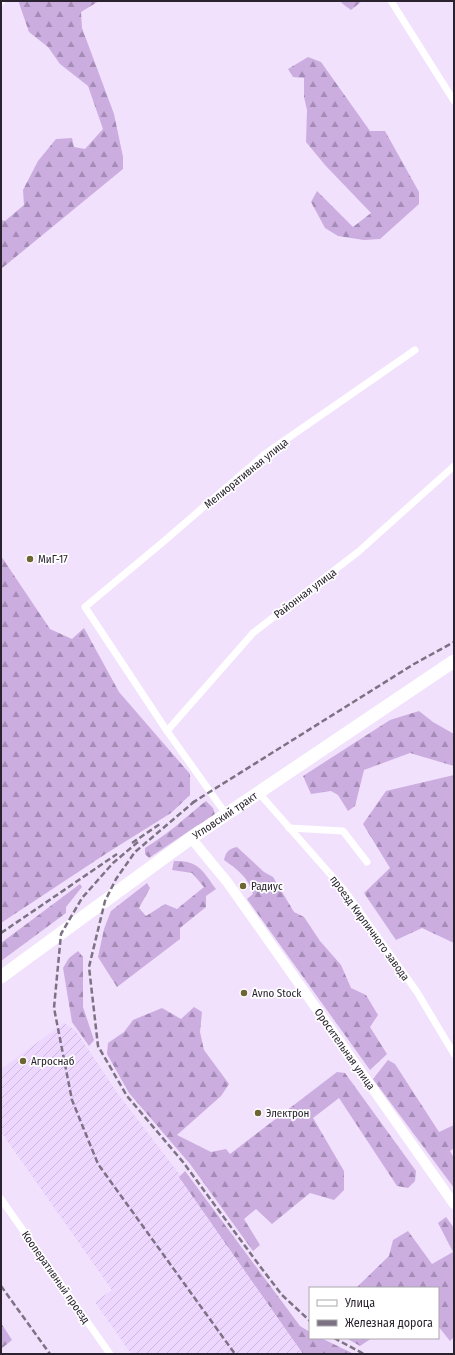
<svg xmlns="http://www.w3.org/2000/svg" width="455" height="1355" font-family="'Fira Sans Condensed',sans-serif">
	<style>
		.industrial { fill: url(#industrial-furrows) }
		.forest { fill: url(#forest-firs) }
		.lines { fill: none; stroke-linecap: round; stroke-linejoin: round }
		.street { stroke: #fff; stroke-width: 7 }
		.secondary { stroke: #fff; stroke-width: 10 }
		.highway { stroke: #fff; stroke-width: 13 }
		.rail { stroke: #7d7284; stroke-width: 2.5; stroke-dasharray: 6 3; stroke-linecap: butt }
		.poi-dot { fill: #6d6632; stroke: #fff; stroke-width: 1.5 }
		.labels { text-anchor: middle; stroke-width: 3.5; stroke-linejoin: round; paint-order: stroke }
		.street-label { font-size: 11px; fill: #2a232f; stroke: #fff }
		.poi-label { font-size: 11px; fill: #2a232f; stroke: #fff; text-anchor: start }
	</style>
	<defs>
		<pattern id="industrial-furrows" width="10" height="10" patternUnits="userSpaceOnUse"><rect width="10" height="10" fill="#eed7ff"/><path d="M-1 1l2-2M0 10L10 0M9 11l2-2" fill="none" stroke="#ccb8db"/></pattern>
		<pattern id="forest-firs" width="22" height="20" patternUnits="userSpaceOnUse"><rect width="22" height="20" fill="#cbade0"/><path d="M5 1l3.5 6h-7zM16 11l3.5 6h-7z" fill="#a58cb6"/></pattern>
	</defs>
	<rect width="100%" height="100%" fill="#f1e1fc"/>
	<!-- industrial -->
	<polygon class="industrial" points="64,1023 76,1031 118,1094 206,1209 302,1354 131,1354 95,1302 112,1290 1,1132 1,1069"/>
	<!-- forest -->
	<g class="forest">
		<polygon points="20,1 99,1 81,12 82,28 114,114 123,157 123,169 1,269 1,220 5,221 24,205 23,190 38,161 56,139 72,138 74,147 85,149 103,129 88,86 60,64 48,47 29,32 19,3"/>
		<polygon points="340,1 362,1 351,10 344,5"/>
		<polygon points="308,57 321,62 370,131 385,131 419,192 419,204 380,239 364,240 338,236 325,228 311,202 317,191 353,227 371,213 325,165 306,142 307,110 304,97 304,78 293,77 288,69"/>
		<polygon points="1,556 50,629 72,639 84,628 119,692 190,774 190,795 171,813 107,853 1,923"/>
		<polygon points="419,711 433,722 454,734 454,766 410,753 364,770 355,806 348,811 338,795 331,791 311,794 303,776 390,720"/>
		<polygon points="454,775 454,943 422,928 396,940 364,893 390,868 363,824 386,791"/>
		<path d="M 206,801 L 213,808 L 216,818 L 207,825 L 198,825 L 149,858 L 145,854 L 145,848 C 159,839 172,830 184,819 C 192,813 198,807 206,801 Z"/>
		<path d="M 237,847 L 264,872 L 273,877 L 294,912 L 304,917 L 320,941 L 341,965 L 351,988 L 366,995 L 378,1015 L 370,1027 L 387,1054 L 370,1070 L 247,899 L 253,894 C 249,878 237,869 224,860 C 226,852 228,849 237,847 Z"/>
		<path d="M 174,861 C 198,860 203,871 216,889 L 206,896 L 206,907 L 180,928 L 180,939 L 117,987 L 98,957 L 104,929 L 111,911 L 147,883 L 150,888 L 139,908 L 146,916 L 165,904 L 177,909 L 204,887 L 192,873 L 172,870 Z"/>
		<polygon points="80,884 82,887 66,907 66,913 1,961 1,943"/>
		<polygon points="78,951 83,957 83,1007 94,1040 89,1046 72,1022 63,968 69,958"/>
		<polygon points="194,1007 202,1012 200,1032 204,1050 229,1084 221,1096 177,1135 211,1152 226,1149 230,1154 337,1072 345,1073 416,1171 415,1181 408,1188 397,1186 339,1098 313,1118 344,1171 344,1190 334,1200 310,1193 272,1224 256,1209 244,1219 260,1245 253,1251 190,1164 129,1093 107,1054 108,1043 124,1032 133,1020 162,1008 181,1019"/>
		<polygon points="388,1060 395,1064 439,1132 454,1125 454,1148 450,1151 454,1158 454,1188 373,1079"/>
		<polygon points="185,1171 300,1326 310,1332 310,1338 321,1338 354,1354 303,1354 179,1177"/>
		<polygon points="446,1217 454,1228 454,1337 450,1341 438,1326 438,1288 356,1288 389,1256 393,1240 408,1231 432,1264 453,1252 438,1223"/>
		<polygon points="1,1323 12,1340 1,1349"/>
		<polygon points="346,1338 372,1338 360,1346"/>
	</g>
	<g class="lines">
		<!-- street -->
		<g class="street">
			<polyline points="391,1 454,101"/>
			<polyline points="1,2 2,1"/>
			<polyline points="167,731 253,633 358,552 454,466"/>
			<polyline points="258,792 345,891 417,992 454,1054"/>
			<polyline points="226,814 167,731 85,607 163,542 265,454 415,350"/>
			<polyline points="289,828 343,831 367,862"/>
			<polyline points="1,1199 110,1354"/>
		</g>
		<!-- secondary -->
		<polyline class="secondary" points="191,838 228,883 454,1204"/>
		<!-- highway -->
		<path class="highway" id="s1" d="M 1,977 L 191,838 L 454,661"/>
		<!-- rail -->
		<g class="rail">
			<polyline points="195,801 135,852 116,879 105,901 89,967 98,1046 127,1096 183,1162 259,1265 282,1295 310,1321"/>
			<polyline points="192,803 414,664 454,642"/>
			<polyline points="138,842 113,863 82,898 61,934 54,1008 72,1100 98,1164 235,1354"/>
			<polyline points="132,843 160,824"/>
			<polyline points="1,933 117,854"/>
			<polyline points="1,1286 50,1354"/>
			<polyline points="334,1338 364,1354"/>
		</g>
	</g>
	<!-- markers -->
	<g class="poi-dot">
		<circle cx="30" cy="559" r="4"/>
		<circle cx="243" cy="886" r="4"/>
		<circle cx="244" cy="993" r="4"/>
		<circle cx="23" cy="1061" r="4"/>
		<circle cx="258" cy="1113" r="4"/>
	</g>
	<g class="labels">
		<!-- street labels -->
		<g class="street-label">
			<text transform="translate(246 473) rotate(-39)" y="4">Мелиоративная улица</text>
			<text transform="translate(305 593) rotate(-37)" y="4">Районная улица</text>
			<text dy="4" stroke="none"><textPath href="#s1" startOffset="276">Угловский тракт</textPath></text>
			<text transform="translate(370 928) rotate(54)" y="4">проезд Кирпичного завода</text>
			<text transform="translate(345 1049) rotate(55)" y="4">Оросительная улица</text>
			<text transform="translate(56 1277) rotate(55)" y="4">Кооперативный проезд</text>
		</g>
		<!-- poi labels -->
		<g class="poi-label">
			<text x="38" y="563">МиГ-17</text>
			<text x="251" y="890">Радиус</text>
			<text x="252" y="997">Avno Stoсk</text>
			<text x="31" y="1065">Агроснаб</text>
			<text x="266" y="1117">Электрон</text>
		</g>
	</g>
	<!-- border -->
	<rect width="455" height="1355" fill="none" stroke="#2a232f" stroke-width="4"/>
	<!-- legend -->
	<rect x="309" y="1287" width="130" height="52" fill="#ffffff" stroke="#aaa7ac"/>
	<rect x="317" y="1300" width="20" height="6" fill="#ffffff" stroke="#aaa7ac"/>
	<text x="345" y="1307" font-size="12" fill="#2a232f">Улица</text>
	<rect x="317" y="1320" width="20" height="6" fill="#7d7284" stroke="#aaa7ac"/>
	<text x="345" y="1327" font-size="12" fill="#2a232f">Железная дорога</text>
</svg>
